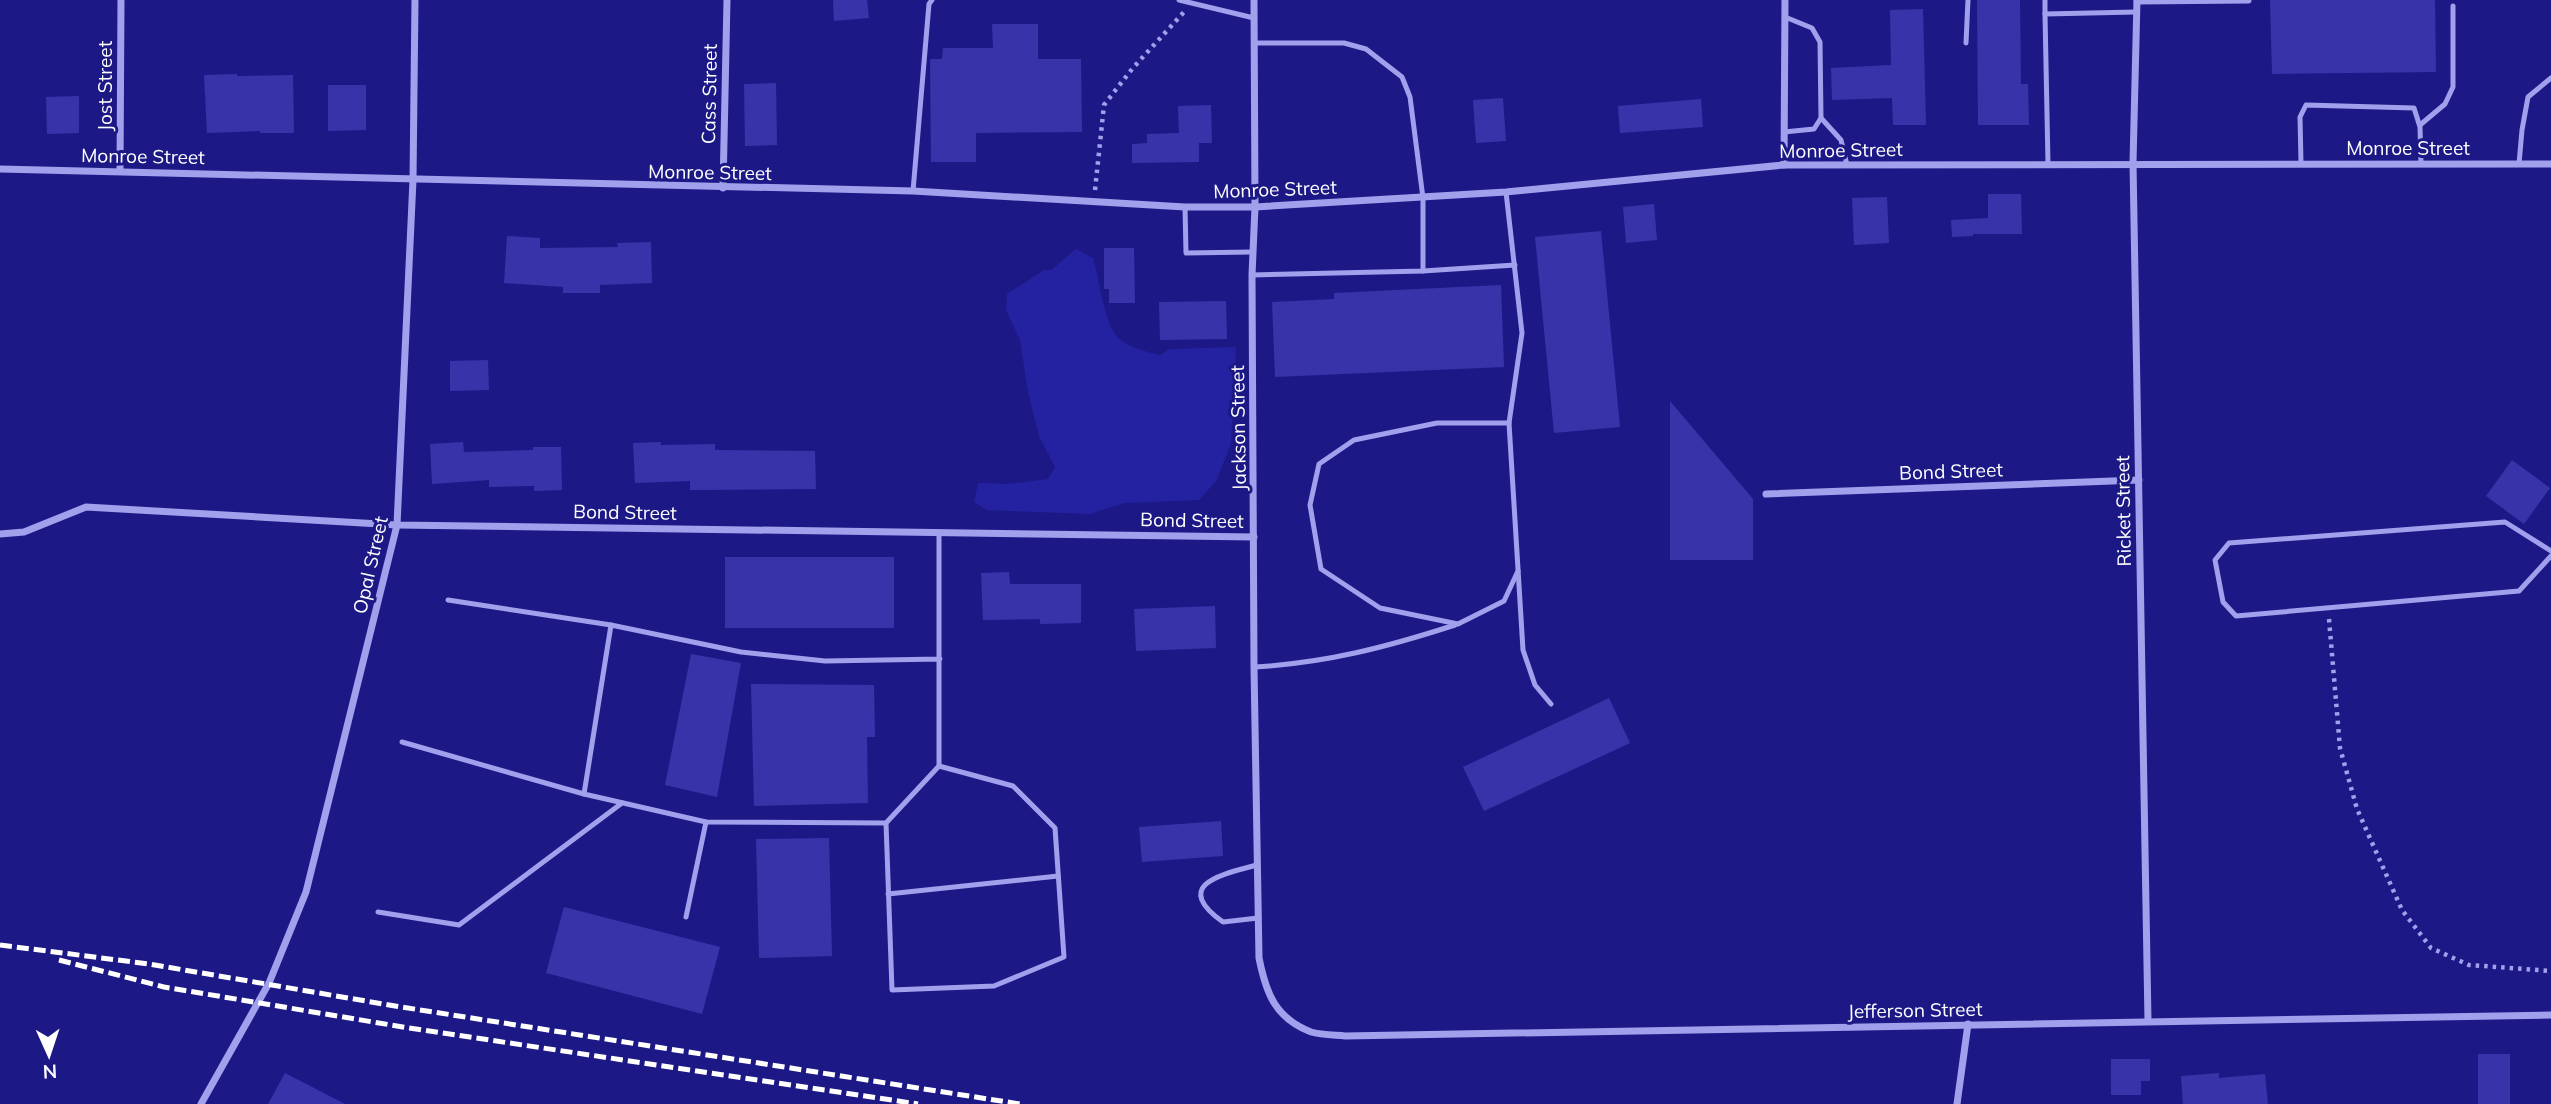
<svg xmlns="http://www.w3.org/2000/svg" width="2551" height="1104" font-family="Mulish,sans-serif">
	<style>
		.green { fill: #2422a0 }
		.building { fill: #3734aa }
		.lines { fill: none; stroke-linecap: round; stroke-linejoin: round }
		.path { stroke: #a1a0ed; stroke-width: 4.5; stroke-dasharray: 3.5 5; stroke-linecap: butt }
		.service { stroke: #a1a0ed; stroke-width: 5 }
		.minor { stroke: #a1a0ed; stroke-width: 7 }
		.rail { stroke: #fff; stroke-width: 5; stroke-dasharray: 12 5; stroke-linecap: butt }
		.labels { text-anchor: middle; stroke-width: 6; stroke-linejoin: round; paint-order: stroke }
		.street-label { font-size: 19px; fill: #fff; stroke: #1c1986 }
	</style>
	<rect width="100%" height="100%" fill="#1c1986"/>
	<!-- green -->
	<path class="green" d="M 1076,249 L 1093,258 C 1100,282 1102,312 1115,334 C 1123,346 1147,352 1160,355 L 1170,349 L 1236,347 L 1231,444 L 1216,481 L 1199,500 L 1124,503 L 1090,514 L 987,510 L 974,502 L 978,483 L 1008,484 L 1048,479 L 1055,467 L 1039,436 L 1028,392 L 1020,340 L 1006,310 L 1007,294 L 1044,270 L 1051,270 Z"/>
	<!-- building -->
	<g class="building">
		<polygon points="833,0 867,0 869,18 834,21"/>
		<polygon points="1977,0 2020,0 2021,84 2028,84 2029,125 1978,125"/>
		<polygon points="2270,0 2435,0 2436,72 2272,74"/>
		<polygon points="1923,9 1926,125 1893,125 1892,98 1832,100 1831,68 1891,65 1890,10"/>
		<polygon points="992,24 1038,24 1038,59 1081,59 1082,132 976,133 976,162 931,162 930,59 942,59 943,48 993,48"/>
		<polygon points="237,74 237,76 293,75 294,133 260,133 260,131 207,133 204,75"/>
		<polygon points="776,83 777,145 745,146 744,84"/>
		<polygon points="328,85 366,85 366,130 328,131"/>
		<polygon points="79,96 79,133 47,134 46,97"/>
		<polygon points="1503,98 1506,141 1476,143 1473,100"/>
		<polygon points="1701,99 1703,127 1620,133 1618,106"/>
		<polygon points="1211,105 1212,143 1199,143 1199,162 1132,163 1132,144 1147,143 1147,134 1179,133 1178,106"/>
		<polygon points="1988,194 2021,194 2022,234 1973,234 1973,236 1952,237 1951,220 1988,218"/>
		<polygon points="1887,197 1889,243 1854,245 1852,198"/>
		<polygon points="1654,204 1657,240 1626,243 1623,207"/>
		<polygon points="1601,231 1620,427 1554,433 1535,237"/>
		<polygon points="507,236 540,238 540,248 618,247 617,243 651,242 652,283 600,285 600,293 563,293 563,287 504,283"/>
		<polygon points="1104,248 1134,248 1135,303 1109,303 1109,289 1104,289"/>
		<polygon points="1501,285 1504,367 1275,377 1272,302 1334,299 1334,293"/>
		<polygon points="1226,301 1227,339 1160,340 1159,302"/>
		<polygon points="488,360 489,390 450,391 450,361"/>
		<polygon points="1670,401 1753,499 1753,560 1670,560"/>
		<polygon points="463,442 464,452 533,450 533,447 561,447 562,490 534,491 534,486 489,487 489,480 432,484 430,444"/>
		<polygon points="661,442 661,445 715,444 715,450 815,451 816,489 690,490 690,481 635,483 633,443"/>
		<polygon points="2512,460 2550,488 2524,524 2486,496"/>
		<rect x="725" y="557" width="169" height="71"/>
		<polygon points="1009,572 1010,584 1081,584 1081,623 1040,624 1040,619 983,620 981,573"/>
		<polygon points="1215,606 1216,648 1136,651 1134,609"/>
		<polygon points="691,654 741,663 717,797 665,785"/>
		<polygon points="751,684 874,685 875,737 867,737 868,803 754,806"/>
		<polygon points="1609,698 1630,743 1484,811 1463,767"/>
		<polygon points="1221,821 1223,856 1142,862 1139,827"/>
		<polygon points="829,838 832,956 759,958 756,839"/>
		<polygon points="564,907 720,947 702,1014 546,973"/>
		<rect x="2478" y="1054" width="32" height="50"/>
		<polygon points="2111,1059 2150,1059 2150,1081 2141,1081 2141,1095 2111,1095"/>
		<polygon points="285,1073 345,1104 268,1104"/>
		<polygon points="2219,1073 2219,1078 2265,1074 2268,1104 2183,1104 2181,1076"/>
	</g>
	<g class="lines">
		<!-- path -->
		<g class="path">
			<polyline points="1095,190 1104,105 1132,69 1184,12"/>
			<polyline points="2329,619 2340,748 2357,809 2402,910 2431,948 2469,965 2551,971"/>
		</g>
		<!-- service -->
		<g class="service">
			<polyline points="1179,0 1254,18"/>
			<polyline points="2045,0 2045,14"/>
			<polyline points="2136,2 2249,1"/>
			<polyline points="1256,43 1344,43 1366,49 1402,77 1410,97 1423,198 1423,271"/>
			<polyline points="1966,43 1968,0"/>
			<polyline points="1821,118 1841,140 1847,165"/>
			<polyline points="2420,125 2445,104 2453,87 2453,6"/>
			<polyline points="1784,132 1814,129 1821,118 1820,42 1812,28 1785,17"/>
			<polyline points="2301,163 2300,117 2306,105 2414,108 2420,127 2421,164"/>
			<polyline points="2048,164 2045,14 2136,12"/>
			<polyline points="2519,164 2522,130 2528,97 2551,78"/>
			<polyline points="913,191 929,4 932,0"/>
			<polyline points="1506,192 1522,333 1509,423 1523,650 1535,685 1551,704"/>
			<polyline points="1185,207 1186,253 1252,252"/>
			<polyline points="1252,275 1423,271 1515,265"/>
			<polyline points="1509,423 1437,423 1354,440 1319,464 1310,505 1321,569 1380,608 1458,624 1504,601 1518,571"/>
			<polyline points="939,532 939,766 886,823 706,822 584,794 611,625 741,652 825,661 940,659"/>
			<polyline points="2551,551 2505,522 2229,543 2215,560 2223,602 2236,616 2519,591 2551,556"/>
			<polyline points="448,600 611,625"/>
			<path d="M 1254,667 C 1326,663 1387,647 1455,625"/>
			<polyline points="402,742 584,794"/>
			<polyline points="886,823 892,990 994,986 1064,957 1055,828 1013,786 939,766"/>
			<path d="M 1257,865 C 1224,874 1170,884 1223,922 L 1258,918"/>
			<polyline points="888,894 1058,876"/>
			<polyline points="378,912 459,925 622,803"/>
			<polyline points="686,917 706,822"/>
		</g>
		<!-- minor -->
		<g class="minor">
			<path d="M 1254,0 L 1255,207 L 1252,275 L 1254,667 L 1259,958 C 1266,993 1275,1018 1311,1032 C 1321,1035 1334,1035 1345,1036 L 2551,1015"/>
			<polyline points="2137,0 2133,163 2148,1021"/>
			<polyline points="1784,165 1785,0"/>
			<polyline points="0,169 913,191 1185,207 1255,207 1506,192 1784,165 2551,164"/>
			<polyline points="120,171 121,0"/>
			<polyline points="723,188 727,0"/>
			<polyline points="1766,494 2139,480"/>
			<polyline points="0,534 24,532 86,507 397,525 1254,537"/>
			<polyline points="201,1104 269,983 306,892 397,525 413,180 415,0"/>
			<polyline points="1957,1104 1968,1024"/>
		</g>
		<!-- rail -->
		<g class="rail">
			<polyline points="0,945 149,964 395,1006 1020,1104"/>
			<polyline points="59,960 164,987 409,1028 918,1104"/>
		</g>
	</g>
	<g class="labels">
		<!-- street labels -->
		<g class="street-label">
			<text transform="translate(105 86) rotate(-90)" y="7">Jost Street</text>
			<text transform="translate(709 94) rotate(-89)" y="7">Cass Street</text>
			<text x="2408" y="155">Monroe Street</text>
			<text transform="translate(1841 150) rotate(-1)" y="7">Monroe Street</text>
			<text transform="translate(143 156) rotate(1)" y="7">Monroe Street</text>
			<text transform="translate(710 172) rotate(1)" y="7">Monroe Street</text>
			<text transform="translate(1275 189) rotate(-2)" y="7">Monroe Street</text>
			<text transform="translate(1238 428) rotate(-91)" y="7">Jackson Street</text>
			<text transform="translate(1951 471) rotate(-2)" y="7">Bond Street</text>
			<text transform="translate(2123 511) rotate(-91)" y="7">Ricket Street</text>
			<text transform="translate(625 512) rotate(1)" y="7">Bond Street</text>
			<text transform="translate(1192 520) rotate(1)" y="7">Bond Street</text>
			<text transform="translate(370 565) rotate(-77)" y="7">Opal Street</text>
			<text transform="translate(1915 1010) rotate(-1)" y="7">Jefferson Street</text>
		</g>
	</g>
	<!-- north arrow -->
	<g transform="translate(49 1055) rotate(177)" stroke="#1c1986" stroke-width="5" paint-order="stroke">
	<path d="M0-5L12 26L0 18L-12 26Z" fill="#ffffff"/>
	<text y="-10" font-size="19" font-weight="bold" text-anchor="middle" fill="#ffffff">N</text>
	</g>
</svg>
